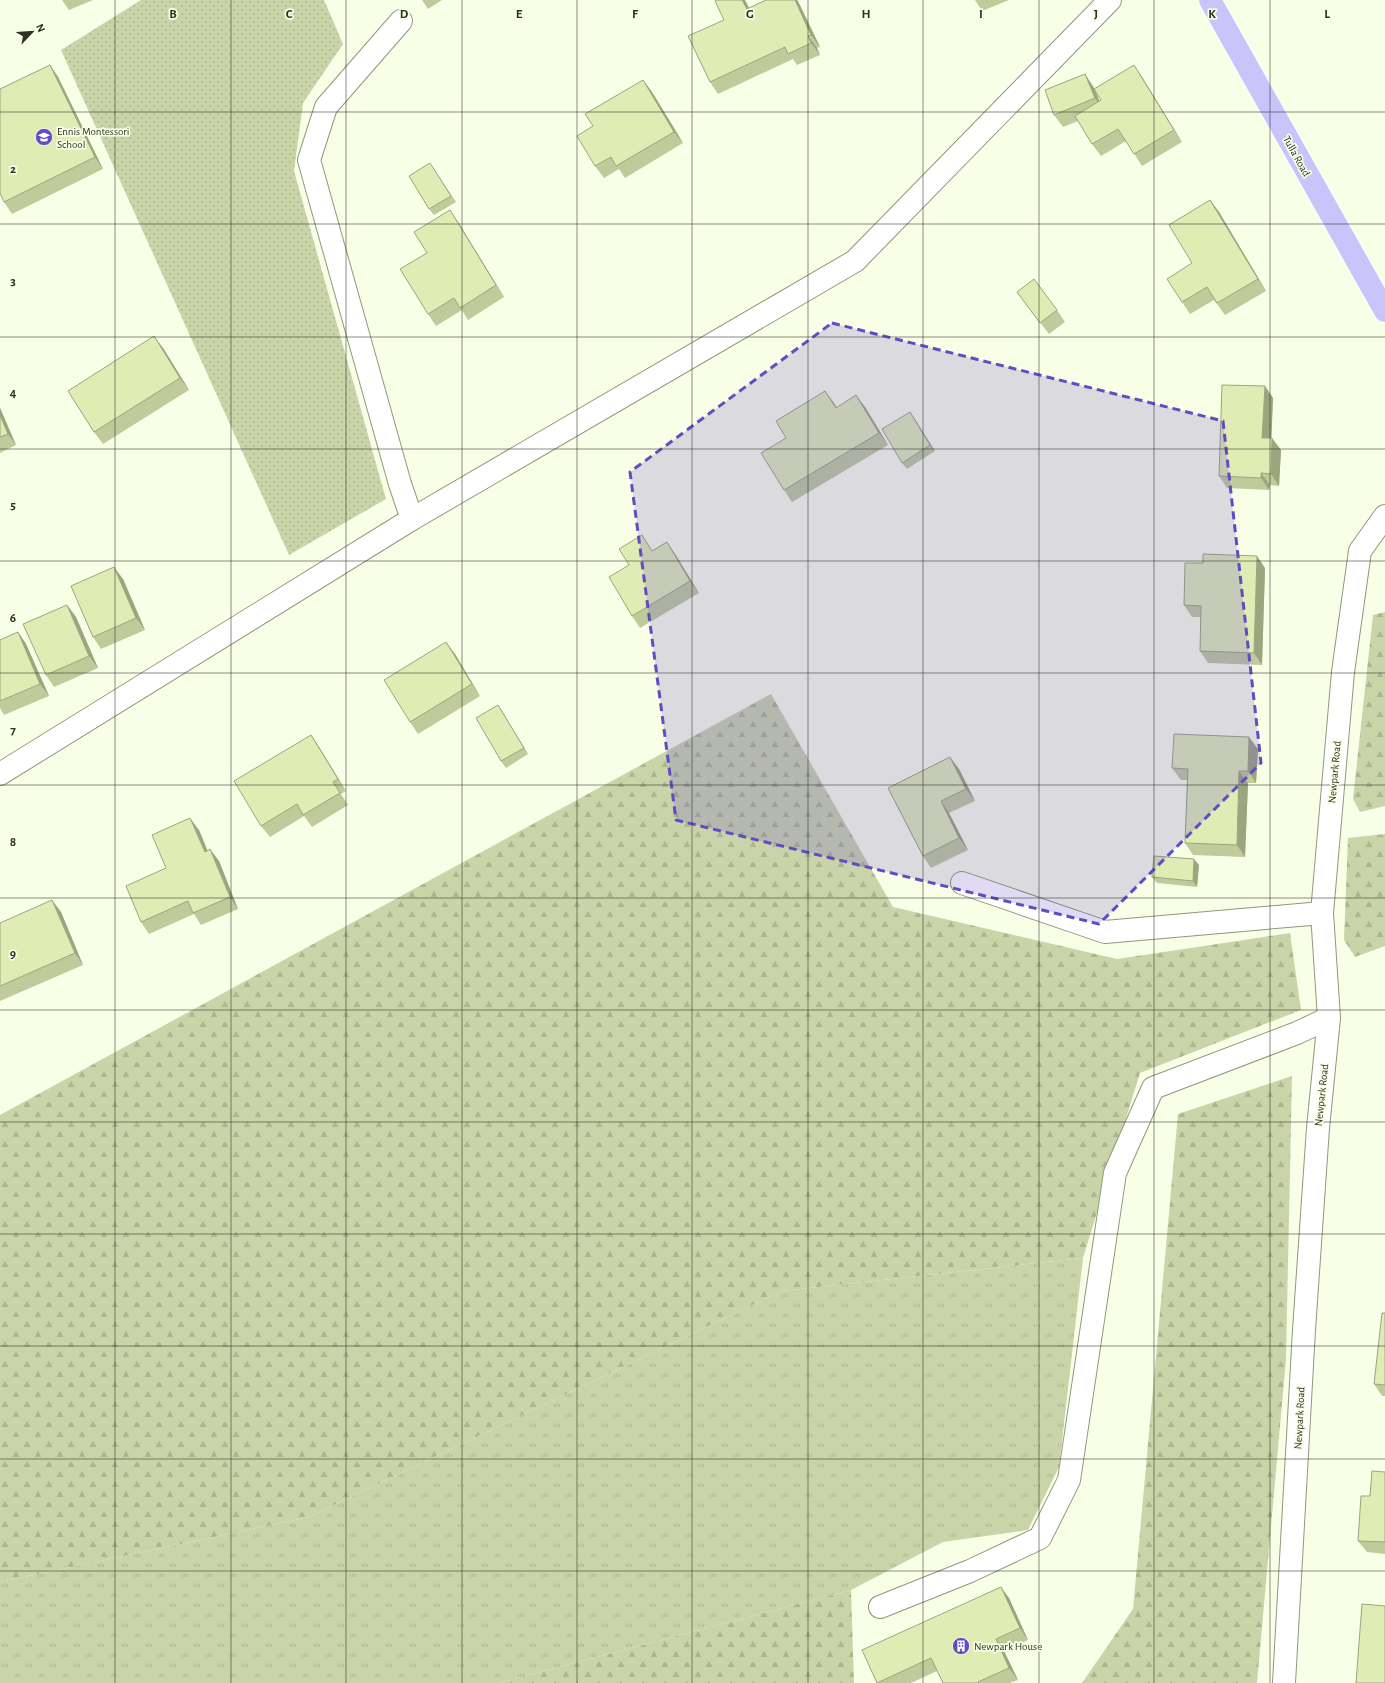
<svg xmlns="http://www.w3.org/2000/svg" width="1385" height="1683" font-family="'Alegreya Sans',sans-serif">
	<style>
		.grass { fill: url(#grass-tufts) }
		.forest { fill: url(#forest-firs) }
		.garden { fill: url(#garden-dots) }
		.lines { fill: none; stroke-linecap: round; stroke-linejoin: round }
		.minor-casing { stroke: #91987b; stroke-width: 24 }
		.major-casing { stroke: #fff; stroke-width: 24 }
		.minor { stroke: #fff; stroke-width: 22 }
		.major { stroke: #cac4fb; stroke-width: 22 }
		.wall { fill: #c0cb9b; fill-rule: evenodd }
		.shaded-wall { fill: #9ca57e }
		.building { fill: #dfecb4; stroke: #9ca57e }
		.marked { fill: #644bc4; fill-opacity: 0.2; stroke: #644bc4; stroke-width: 3; stroke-dasharray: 8 5; stroke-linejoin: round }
		.grid { fill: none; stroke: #2e3125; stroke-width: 1; stroke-opacity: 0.55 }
		.labels { text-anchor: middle; stroke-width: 3.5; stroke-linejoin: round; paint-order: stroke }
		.poi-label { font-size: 11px; fill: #2e3125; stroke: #f9ffe6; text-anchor: start }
		.street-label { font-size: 11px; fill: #2e3125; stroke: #f9ffe6 }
		.grid-label { font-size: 13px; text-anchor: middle; font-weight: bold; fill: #2e3125; stroke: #f9ffe6; stroke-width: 3.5; stroke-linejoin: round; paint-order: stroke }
	</style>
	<defs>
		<pattern id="grass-tufts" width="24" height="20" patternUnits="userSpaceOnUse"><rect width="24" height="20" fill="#cad4a9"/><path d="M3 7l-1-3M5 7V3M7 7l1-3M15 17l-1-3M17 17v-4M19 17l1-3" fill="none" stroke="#aeb691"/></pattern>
		<pattern id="forest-firs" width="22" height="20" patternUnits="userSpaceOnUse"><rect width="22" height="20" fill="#cad4a9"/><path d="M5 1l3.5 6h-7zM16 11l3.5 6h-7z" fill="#aeb691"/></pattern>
		<pattern id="garden-dots" width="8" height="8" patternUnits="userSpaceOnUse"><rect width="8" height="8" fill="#cad4a9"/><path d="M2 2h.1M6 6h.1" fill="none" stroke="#aeb691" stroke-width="1.8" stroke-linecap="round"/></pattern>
	</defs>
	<rect width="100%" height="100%" fill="#f9ffe6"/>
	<!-- grass -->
	<polygon class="grass" points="1083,1258 1059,1467 1028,1530 943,1542 851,1590 499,1683 0,1683 0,1582 309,1517 782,1291"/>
	<!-- forest -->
	<g class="forest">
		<polygon points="1385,612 1385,806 1360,812 1353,799 1373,615"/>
		<polygon points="771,694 893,907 1117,959 1290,933 1301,1010 1140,1073 1083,1258 782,1291 309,1517 0,1582 0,1115"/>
		<polygon points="1385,834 1385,946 1355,957 1344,940 1348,838"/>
		<polygon points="1292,1076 1286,1359 1257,1683 1082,1683 1133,1609 1178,1114"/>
		<polygon points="851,1590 854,1683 499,1683"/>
	</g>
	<!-- garden -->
	<polygon class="garden" points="141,0 324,0 343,44 303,103 294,171 386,499 289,555 61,50"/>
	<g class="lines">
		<defs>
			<g id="minor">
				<polyline points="401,21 326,107 309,160 400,484 412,519"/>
				<polyline points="0,774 412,519 855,261 1110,0"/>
				<polyline points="962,883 1105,932 1322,913"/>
				<polyline points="880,1607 970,1571 1040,1538 1069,1480 1115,1173 1153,1088 1297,1033 1329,1018"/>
				<polyline points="1284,1683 1304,1330 1318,1128 1329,1018 1322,913 1343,672 1360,551 1385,516"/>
			</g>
			<polyline id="major" points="1210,0 1385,311"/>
		</defs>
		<!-- minor casing -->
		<use href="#minor" class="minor-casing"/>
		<!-- major casing -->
		<use href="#major" class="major-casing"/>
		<!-- minor -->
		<use href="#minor" class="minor"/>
		<!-- major -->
		<use href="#major" class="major"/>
	</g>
	<!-- wall -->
	<g class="wall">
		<polygon points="62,0 93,0 69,10"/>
		<polygon points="422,0 442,0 428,9"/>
		<polygon points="766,0 797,0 820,47 817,48 820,55 797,65 793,59 718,94 710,82 724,20 746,2 749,8"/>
		<polygon points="975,0 1009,0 982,11"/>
		<polygon points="50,65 58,77 103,169 12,214 4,202"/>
		<path d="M 1142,77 L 1182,142 L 1142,166 L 1126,141 L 1101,156 L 1092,144 L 1078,121 L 1063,127 L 1054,115 L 1093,86 L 1094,89 ZM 1095,90 L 1101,100 L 1100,102 Z"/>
		<polygon points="643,80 652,92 683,143 625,178 619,169 604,178 595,166 593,126"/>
		<polygon points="434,169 456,202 434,215 429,209"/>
		<polygon points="1210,200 1219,212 1266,291 1225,315 1214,300 1190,314 1182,302"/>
		<polygon points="458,222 504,297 468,320 462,310 436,326 428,314 427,253"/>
		<polygon points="1017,292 1057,310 1065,322 1049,334"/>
		<polygon points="163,348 189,390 103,444 94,432"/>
		<polygon points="1265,386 1273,398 1271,438 1281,450 1279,486 1270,485 1269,490 1227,488 1219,476"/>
		<polygon points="834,403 836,407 865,407 888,445 792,502 784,490 786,438"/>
		<polygon points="0,408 16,445 0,453"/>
		<polygon points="914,418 935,451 907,469 902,463"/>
		<polygon points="667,542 675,554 699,593 640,628 632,616 653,551"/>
		<polygon points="1265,568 1262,665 1208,663 1200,651 1201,617 1192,617 1184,605"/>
		<polygon points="123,579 145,630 101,649 93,637"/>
		<polygon points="67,605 76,617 98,668 54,687 46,675"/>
		<polygon points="18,632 26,644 49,696 4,715 0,708 0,640"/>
		<polygon points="455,654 480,696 418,734 410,722"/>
		<polygon points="498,705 528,754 506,768 501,761"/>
		<polygon points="311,735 319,747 346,791 341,794 348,805 312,827 304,816 270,837 261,826"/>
		<polygon points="1258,749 1256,783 1248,783 1245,857 1193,855 1185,843 1187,780 1181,780 1172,768"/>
		<polygon points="959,769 975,801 949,813 968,850 931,868 923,856 888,788"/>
		<polygon points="199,830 207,850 219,861 238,909 201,925 194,914 149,934 141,922 166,868"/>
		<polygon points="1199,865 1197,887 1157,883 1152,877"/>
		<polygon points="61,912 83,965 0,1001 0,923"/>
		<polygon points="1385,1313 1385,1396 1382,1396 1374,1384"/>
		<polygon points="1385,1472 1385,1554 1367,1552 1358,1541 1370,1496"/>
		<polygon points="1009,1598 1028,1640 1004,1651 1018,1680 1010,1683 943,1683 937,1671 911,1683 877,1683"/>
	</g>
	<!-- shaded-wall -->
	<g class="shaded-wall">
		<polygon points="742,0 745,0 746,2 755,21 747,9"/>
		<polygon points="795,0 797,0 798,1 820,47 811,35"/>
		<polygon points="808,36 817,48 820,55 811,43"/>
		<polygon points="50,65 58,77 103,169 95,157"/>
		<polygon points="1134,65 1142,77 1182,142 1174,130"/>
		<polygon points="1085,74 1093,86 1103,110 1095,98"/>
		<polygon points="643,80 652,92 683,143 674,132"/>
		<polygon points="1210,200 1219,212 1266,291 1258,279"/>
		<polygon points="450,210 458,222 504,297 496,285"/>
		<polygon points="154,336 163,348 189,390 180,378"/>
		<polygon points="1265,386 1273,398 1271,450 1262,438"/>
		<polygon points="825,391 834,403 844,420 836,408"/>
		<polygon points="856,395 865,407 888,445 879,433"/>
		<polygon points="0,408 16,445 8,434 0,415"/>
		<polygon points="910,412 914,418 935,451 930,445"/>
		<polygon points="1272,438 1281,450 1279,486 1271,474"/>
		<polygon points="1261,473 1270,485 1269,490 1261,478"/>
		<polygon points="667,542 675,554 699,593 690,581"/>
		<polygon points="1257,556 1265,568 1262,665 1254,653"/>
		<polygon points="114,567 123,579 145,630 136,618"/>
		<polygon points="67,605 76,617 98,668 89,656"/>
		<polygon points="18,632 26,644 49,696 40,684"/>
		<polygon points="446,642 455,654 480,696 472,684"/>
		<polygon points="498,705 502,711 528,754 524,748"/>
		<polygon points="311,735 319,747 346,791 338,779"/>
		<polygon points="1249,737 1258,749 1256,783 1248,771"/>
		<polygon points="950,757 959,769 975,801 966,789"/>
		<polygon points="1239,771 1248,783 1245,857 1237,845"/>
		<polygon points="941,801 949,813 968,850 959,838"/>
		<polygon points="190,818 199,830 213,864 205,852"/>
		<polygon points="210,849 219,861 238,909 230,897"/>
		<polygon points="1194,859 1199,865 1197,887 1193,881"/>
		<polygon points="52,900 61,912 83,965 75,953"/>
		<polygon points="1001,1587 1009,1598 1028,1640 1020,1628"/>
		<polygon points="996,1639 1004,1651 1018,1680 1009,1668"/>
	</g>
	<!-- building -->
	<g class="building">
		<polygon points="717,0 742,0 747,9 766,0 795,0 811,35 808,36 811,43 788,54 785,47 710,82 688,36 724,20 715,1"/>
		<polygon points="50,65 95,157 4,202 0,193 0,89"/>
		<polygon points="1134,65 1174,130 1134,154 1118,129 1092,144 1075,116 1101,100 1094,89"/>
		<polygon points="1085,74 1095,98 1054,115 1045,90"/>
		<polygon points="643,80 674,132 616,166 611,157 595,166 577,136 593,126 585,114"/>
		<polygon points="430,163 451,196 429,209 409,176"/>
		<polygon points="1210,200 1258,279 1217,303 1207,287 1182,302 1167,279 1192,263 1169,225"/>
		<polygon points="450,210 496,285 460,308 454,298 428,314 400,269 427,253 414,232"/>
		<polygon points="1034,279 1057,310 1040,323 1017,292"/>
		<polygon points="154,336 180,378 94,432 68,391"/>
		<polygon points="1222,385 1265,386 1262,438 1272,438 1271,474 1261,473 1261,478 1219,476"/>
		<polygon points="825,391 836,408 856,395 879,433 784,490 761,453 786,438 776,421"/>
		<polygon points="910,412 930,445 902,463 882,429"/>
		<polygon points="0,415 8,434 0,437"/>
		<polygon points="642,535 652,551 667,542 690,581 632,616 609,577 629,565 619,549"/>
		<polygon points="1203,554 1257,556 1254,653 1200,651 1201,606 1184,605 1185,563 1203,563"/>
		<polygon points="114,567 136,618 93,637 71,586"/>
		<polygon points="67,605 89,656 46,675 23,624"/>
		<polygon points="18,632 40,684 0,701 0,640"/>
		<polygon points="446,642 472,684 410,722 384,680"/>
		<polygon points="498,705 524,748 501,761 476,718"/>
		<polygon points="1174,734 1249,737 1248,771 1239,771 1237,845 1185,843 1188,769 1172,768"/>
		<polygon points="311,735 338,779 333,782 340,793 303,815 297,804 261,826 234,781"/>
		<polygon points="950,757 966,789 941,801 959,838 923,856 888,788"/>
		<polygon points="190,818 205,852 210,849 230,897 193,913 188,901 141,922 126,886 166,868 152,835"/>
		<polygon points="1154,856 1194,859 1193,881 1152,877"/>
		<polygon points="52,900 75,953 0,986 0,923"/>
		<polygon points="1382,1313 1385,1313 1385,1385 1374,1384"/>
		<polygon points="1372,1471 1385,1472 1385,1542 1358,1541 1361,1496 1370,1496"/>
		<polygon points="1001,1587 1020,1628 996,1639 1009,1668 978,1682 979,1683 943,1683 931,1658 877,1683 862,1650"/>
		<polygon points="1362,1604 1385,1606 1385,1683 1356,1683"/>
	</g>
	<!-- marked area -->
	<path class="marked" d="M 832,323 L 1223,421 L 1261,763 L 1099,924 L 676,820 L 630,472 Z"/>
	<!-- grid -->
	<path class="grid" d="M 115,0 L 115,1683M 231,0 L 231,1683M 346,0 L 346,1683M 462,0 L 462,1683M 577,0 L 577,1683M 692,0 L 692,1683M 808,0 L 808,1683M 923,0 L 923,1683M 1039,0 L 1039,1683M 1154,0 L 1154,1683M 1270,0 L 1270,1683M 0,112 L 1385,112M 0,224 L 1385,224M 0,337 L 1385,337M 0,449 L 1385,449M 0,561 L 1385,561M 0,673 L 1385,673M 0,785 L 1385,785M 0,898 L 1385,898M 0,1010 L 1385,1010M 0,1122 L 1385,1122M 0,1234 L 1385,1234M 0,1346 L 1385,1346M 0,1459 L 1385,1459M 0,1571 L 1385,1571"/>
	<!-- icons -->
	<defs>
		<symbol id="school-disc" viewBox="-11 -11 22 22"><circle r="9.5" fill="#644bc4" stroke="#f9ffe6"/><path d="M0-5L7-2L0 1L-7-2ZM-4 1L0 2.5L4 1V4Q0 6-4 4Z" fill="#fff"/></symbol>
		<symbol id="building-disc" viewBox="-11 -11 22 22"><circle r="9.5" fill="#644bc4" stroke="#f9ffe6"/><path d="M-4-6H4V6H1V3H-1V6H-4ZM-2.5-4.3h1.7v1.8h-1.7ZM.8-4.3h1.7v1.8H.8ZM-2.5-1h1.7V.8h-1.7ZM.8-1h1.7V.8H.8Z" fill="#fff"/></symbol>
	</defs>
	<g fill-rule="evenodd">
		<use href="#school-disc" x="34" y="127" width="20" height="20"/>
		<use href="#building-disc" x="951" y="1636" width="20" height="20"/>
	</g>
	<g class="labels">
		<!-- poi labels -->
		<g class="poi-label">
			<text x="57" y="135">Ennis Montessori<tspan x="57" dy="13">School</tspan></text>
			<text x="974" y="1650">Newpark House</text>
		</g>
		<!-- street labels -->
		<g class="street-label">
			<text transform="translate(1297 156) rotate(61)" y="4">Tulla Road</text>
			<text transform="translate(1334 772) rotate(-85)" y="4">Newpark Road</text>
			<text transform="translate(1321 1095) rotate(-84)" y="4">Newpark Road</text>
			<text transform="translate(1299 1418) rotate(-87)" y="4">Newpark Road</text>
		</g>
	</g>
	<g class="grid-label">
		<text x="173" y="18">B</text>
		<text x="289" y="18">C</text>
		<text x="404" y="18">D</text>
		<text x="519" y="18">E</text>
		<text x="635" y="18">F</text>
		<text x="750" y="18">G</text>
		<text x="866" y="18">H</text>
		<text x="981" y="18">I</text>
		<text x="1096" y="18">J</text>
		<text x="1212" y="18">K</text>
		<text x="1327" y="18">L</text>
		<text x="13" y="173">2</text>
		<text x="13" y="285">3</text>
		<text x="13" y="397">4</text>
		<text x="13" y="509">5</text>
		<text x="13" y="622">6</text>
		<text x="13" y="734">7</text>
		<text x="13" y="846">8</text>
		<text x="13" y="958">9</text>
	</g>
	<!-- north arrow -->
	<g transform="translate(32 32) rotate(65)" stroke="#f9ffe6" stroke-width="3" paint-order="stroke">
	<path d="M0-3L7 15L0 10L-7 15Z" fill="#2e3125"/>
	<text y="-6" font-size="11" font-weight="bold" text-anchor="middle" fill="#2e3125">N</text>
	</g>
</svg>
